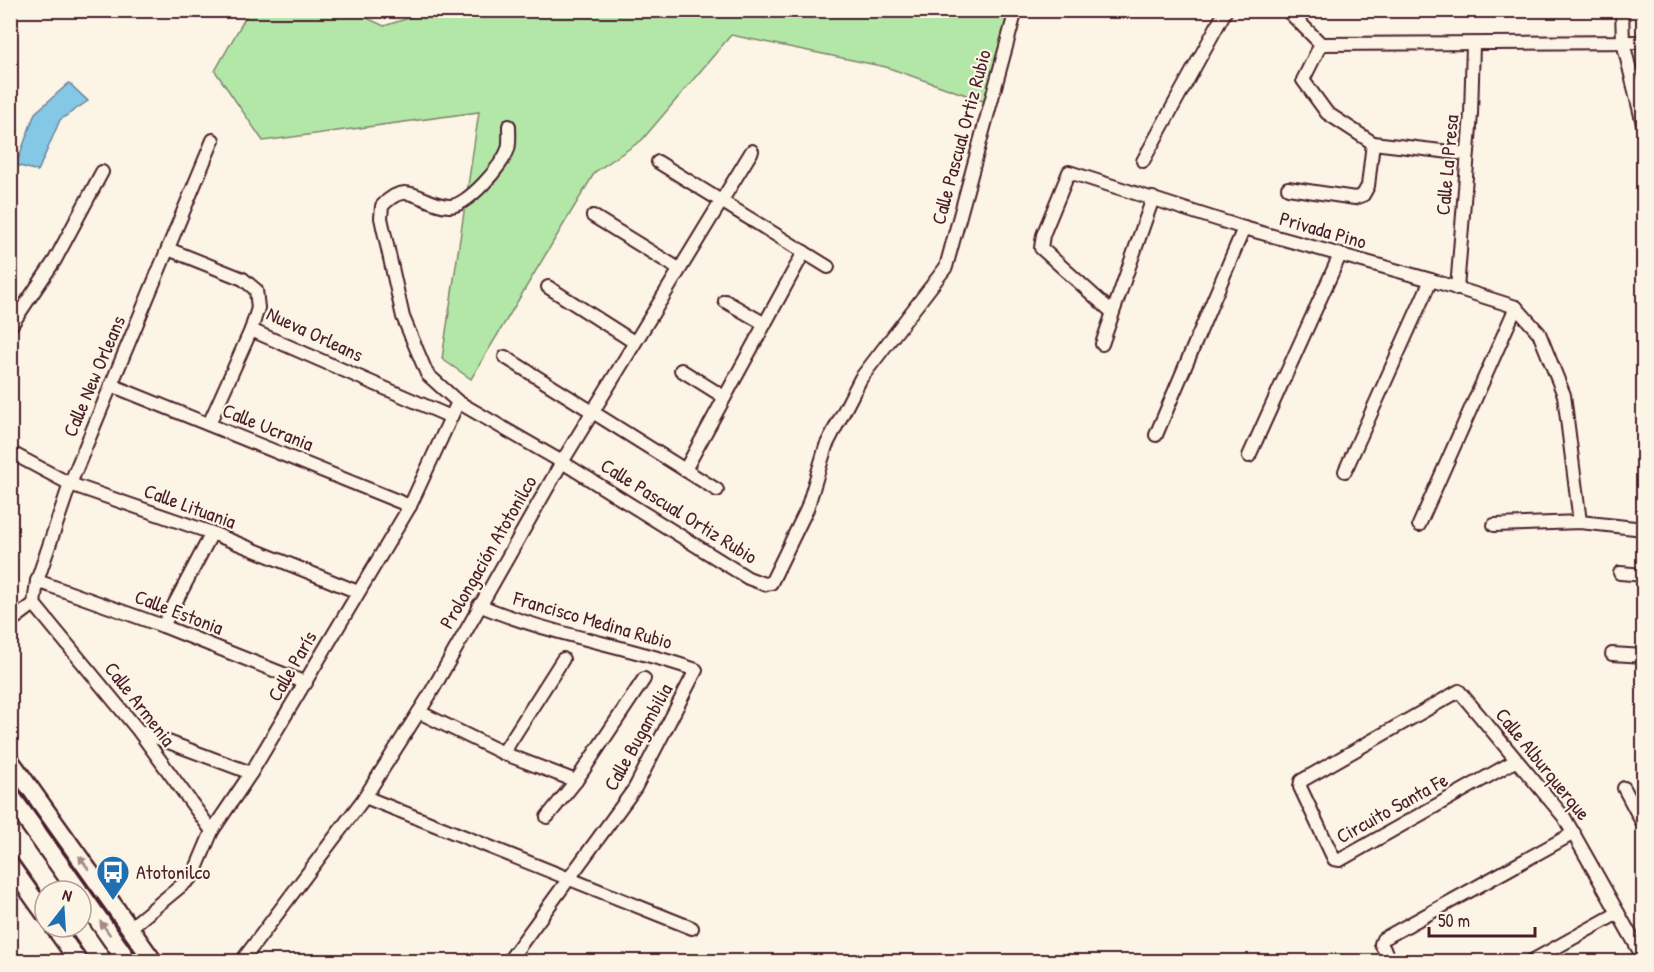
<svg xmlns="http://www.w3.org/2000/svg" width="1654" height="972" font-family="'Patrick Hand',sans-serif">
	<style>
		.green { fill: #b3e7a8; stroke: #7e836a; stroke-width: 1.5 }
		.water { fill: #85c8e6; stroke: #6d849b; stroke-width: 1.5 }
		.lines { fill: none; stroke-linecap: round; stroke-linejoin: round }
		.street-casing { stroke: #4a1f2b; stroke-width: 16 }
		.secondary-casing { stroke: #4a1f2b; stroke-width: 21 }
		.primary-casing { stroke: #4a1f2b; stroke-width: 22 }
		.street { stroke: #fcf5e5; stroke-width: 12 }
		.secondary { stroke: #fcf5e5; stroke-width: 16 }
		.primary { stroke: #fcf5e5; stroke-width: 18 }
		.oneway { fill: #a38a88 }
		.labels { text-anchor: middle; stroke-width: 4.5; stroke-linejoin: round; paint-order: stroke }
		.street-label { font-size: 20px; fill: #4a1f2b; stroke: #fcf5e5 }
		.poi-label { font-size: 20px; fill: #4a1f2b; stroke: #fcf5e5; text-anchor: start }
	</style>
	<rect width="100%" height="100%" fill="#fcf5e5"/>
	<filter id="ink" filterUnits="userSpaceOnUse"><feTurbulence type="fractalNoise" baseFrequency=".0167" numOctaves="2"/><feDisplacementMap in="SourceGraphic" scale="12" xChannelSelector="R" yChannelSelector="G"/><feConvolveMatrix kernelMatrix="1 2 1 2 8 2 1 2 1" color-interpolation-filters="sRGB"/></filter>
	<g filter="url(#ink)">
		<!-- green -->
		<polygon class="green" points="434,10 1022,11 986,102 886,67 731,35 642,140 595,172 471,379 442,359 479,112 263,141 215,71 249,11 352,11 384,26"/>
		<!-- water -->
		<polygon class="water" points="69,83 88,101 60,120 38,171 16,165 35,113"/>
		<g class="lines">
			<defs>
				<g id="street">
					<polyline points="1287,10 1321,44 1644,42"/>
					<polyline points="1622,10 1623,42 1644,128"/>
					<polyline points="1321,44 1303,80 1327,113 1373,143 1467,154"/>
					<path d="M 509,126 C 509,133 510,143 508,149 C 503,165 467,207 449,206 C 421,205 408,177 382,206 L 381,218 L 403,317 L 427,374 L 458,402 L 562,462 L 748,578 L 764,584 L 771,583 L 807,509 L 826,446 L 861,378 L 946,267 L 1016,10"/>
					<polyline points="1143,161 1226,10"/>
					<polyline points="658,162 828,267"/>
					<polyline points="1288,188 1355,198 1363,195 1368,186 1373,143"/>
					<polyline points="593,216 679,269"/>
					<polyline points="168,249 243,279 256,290 258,308 251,330 209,424"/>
					<polyline points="548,287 634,342"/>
					<polyline points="1457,289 1471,114 1473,45"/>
					<polyline points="725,301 765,324"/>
					<polyline points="1112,312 1041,248 1043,235 1069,172 1244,228 1431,280 1516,307 1539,333 1564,395 1580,522"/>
					<polyline points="10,327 55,260 102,172"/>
					<polyline points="251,330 451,417"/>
					<polyline points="1102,344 1153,198"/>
					<polyline points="505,357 717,490"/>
					<polyline points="681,370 724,397"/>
					<polyline points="111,385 410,506"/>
					<polyline points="1156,435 1244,228"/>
					<polyline points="10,452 70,484 212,533 358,592"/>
					<polyline points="1249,456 1340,255"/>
					<polyline points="685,470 804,252"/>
					<polyline points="1345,471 1431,280"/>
					<polyline points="1419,525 1516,307"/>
					<polyline points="1494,525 1580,522 1644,529"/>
					<polyline points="1620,573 1644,575"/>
					<polyline points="37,581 163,626 306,683"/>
					<polyline points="34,604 138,730 212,831"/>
					<path d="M 479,605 C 549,635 625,645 696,670 L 635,788 L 508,962"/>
					<polyline points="10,622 34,604 37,581 70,484 213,140"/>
					<polyline points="163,626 212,533"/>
					<polyline points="1612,654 1644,656"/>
					<polyline points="419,712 503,753 576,781"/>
					<polyline points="139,731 251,773"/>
					<polyline points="503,753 563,659"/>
					<polyline points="1515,761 1340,860 1334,859 1300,787 1301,781 1459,691 1564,817 1644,959"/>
					<polyline points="1624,788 1644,826"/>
					<polyline points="365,797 692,928"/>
					<polyline points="547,817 576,781 644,679"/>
					<polyline points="131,927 193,876 212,831 251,773 410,506 458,402"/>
					<polyline points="241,962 365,797 429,696 562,462 752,151"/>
					<polyline points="1391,962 1381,944 1383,939 1574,833"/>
					<polyline points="1530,962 1618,913"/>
				</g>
				<g id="secondary">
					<polyline points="10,760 154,962"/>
					<polyline points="10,865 45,914"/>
					<polyline points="54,927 79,962"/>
				</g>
				<g id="primary">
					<polyline points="10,796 78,891"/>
					<polyline points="10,831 53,891"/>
					<polyline points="81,895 128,962"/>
					<polyline points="79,927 103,962"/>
				</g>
			</defs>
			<!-- street casing -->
			<use href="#street" class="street-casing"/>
			<!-- secondary casing -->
			<use href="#secondary" class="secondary-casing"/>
			<!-- primary casing -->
			<use href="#primary" class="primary-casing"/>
			<!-- street -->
			<use href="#street" class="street"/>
			<!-- secondary -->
			<use href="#secondary" class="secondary"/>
			<!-- primary -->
			<use href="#primary" class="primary"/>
		</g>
		<!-- one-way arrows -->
		<defs><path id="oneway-solid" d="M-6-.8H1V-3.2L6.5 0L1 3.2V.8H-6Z" transform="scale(1.5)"/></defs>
		<g class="oneway">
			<use href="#oneway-solid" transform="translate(84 863) rotate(-126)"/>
			<use href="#oneway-solid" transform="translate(105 928) rotate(-126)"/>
		</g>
	</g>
	<!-- icons -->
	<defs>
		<symbol id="bus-pin" viewBox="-11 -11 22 30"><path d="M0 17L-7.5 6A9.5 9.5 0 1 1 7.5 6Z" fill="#1f6fb2" stroke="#fcf5e5"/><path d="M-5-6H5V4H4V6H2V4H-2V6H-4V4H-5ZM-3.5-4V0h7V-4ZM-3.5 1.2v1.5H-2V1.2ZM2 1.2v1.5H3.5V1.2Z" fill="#fff"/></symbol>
	</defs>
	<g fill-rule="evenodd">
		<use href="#bus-pin" x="94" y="853" width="38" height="52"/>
	</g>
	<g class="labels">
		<!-- street labels -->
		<g class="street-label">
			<text transform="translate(961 137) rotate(-75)" y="7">Calle Pascual Ortiz Rubio</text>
			<text transform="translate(1447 165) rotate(-85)" y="7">Calle La Presa</text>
			<text transform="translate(1323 230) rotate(16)" y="7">Privada Pino</text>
			<text transform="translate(315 334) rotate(25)" y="7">Nueva Orleans</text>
			<text transform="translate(94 376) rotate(-67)" y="7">Calle New Orleans</text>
			<text transform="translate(268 427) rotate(22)" y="7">Calle Ucrania</text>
			<text transform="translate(190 506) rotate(20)" y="7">Calle Lituania</text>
			<text transform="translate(679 511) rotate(32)" y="7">Calle Pascual Ortiz Rubio</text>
			<text transform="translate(488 552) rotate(-60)" y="7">Prolongación Atotonilco</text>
			<text transform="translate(179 612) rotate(21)" y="7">Calle Estonia</text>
			<text transform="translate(593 620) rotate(16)" y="7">Francisco Medina Rubio</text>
			<text transform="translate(292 666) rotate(-60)" y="7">Calle París</text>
			<text transform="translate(140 704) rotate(52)" y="7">Calle Armenia</text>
			<text transform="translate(638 737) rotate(-61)" y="7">Calle Bugambilia</text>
			<text transform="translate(1543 764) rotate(51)" y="7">Calle Alburquerque</text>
			<text transform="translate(1392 808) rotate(-29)" y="7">Circuito Santa Fe</text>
		</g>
		<!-- poi labels -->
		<g class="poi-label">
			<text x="136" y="879">Atotonilco</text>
		</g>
	</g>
	<!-- margin -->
	<rect width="1654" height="972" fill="none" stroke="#fcf5e5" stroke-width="36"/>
	<rect x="18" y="18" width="1618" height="936" fill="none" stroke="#4a1f2b" stroke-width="2" filter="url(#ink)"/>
	<!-- north arrow -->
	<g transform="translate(63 909) rotate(17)"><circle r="28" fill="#fcf5e5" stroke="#b59f9b" stroke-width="1.5"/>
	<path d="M0-4.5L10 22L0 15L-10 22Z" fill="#1f6fb2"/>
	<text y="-9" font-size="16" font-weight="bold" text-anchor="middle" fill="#4a1f2b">N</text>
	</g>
	<!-- scale -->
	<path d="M1429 927v9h106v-9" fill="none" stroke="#4a1f2b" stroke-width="3"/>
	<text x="1438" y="927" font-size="18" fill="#4a1f2b" stroke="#fcf5e5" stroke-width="4.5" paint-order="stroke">50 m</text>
</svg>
